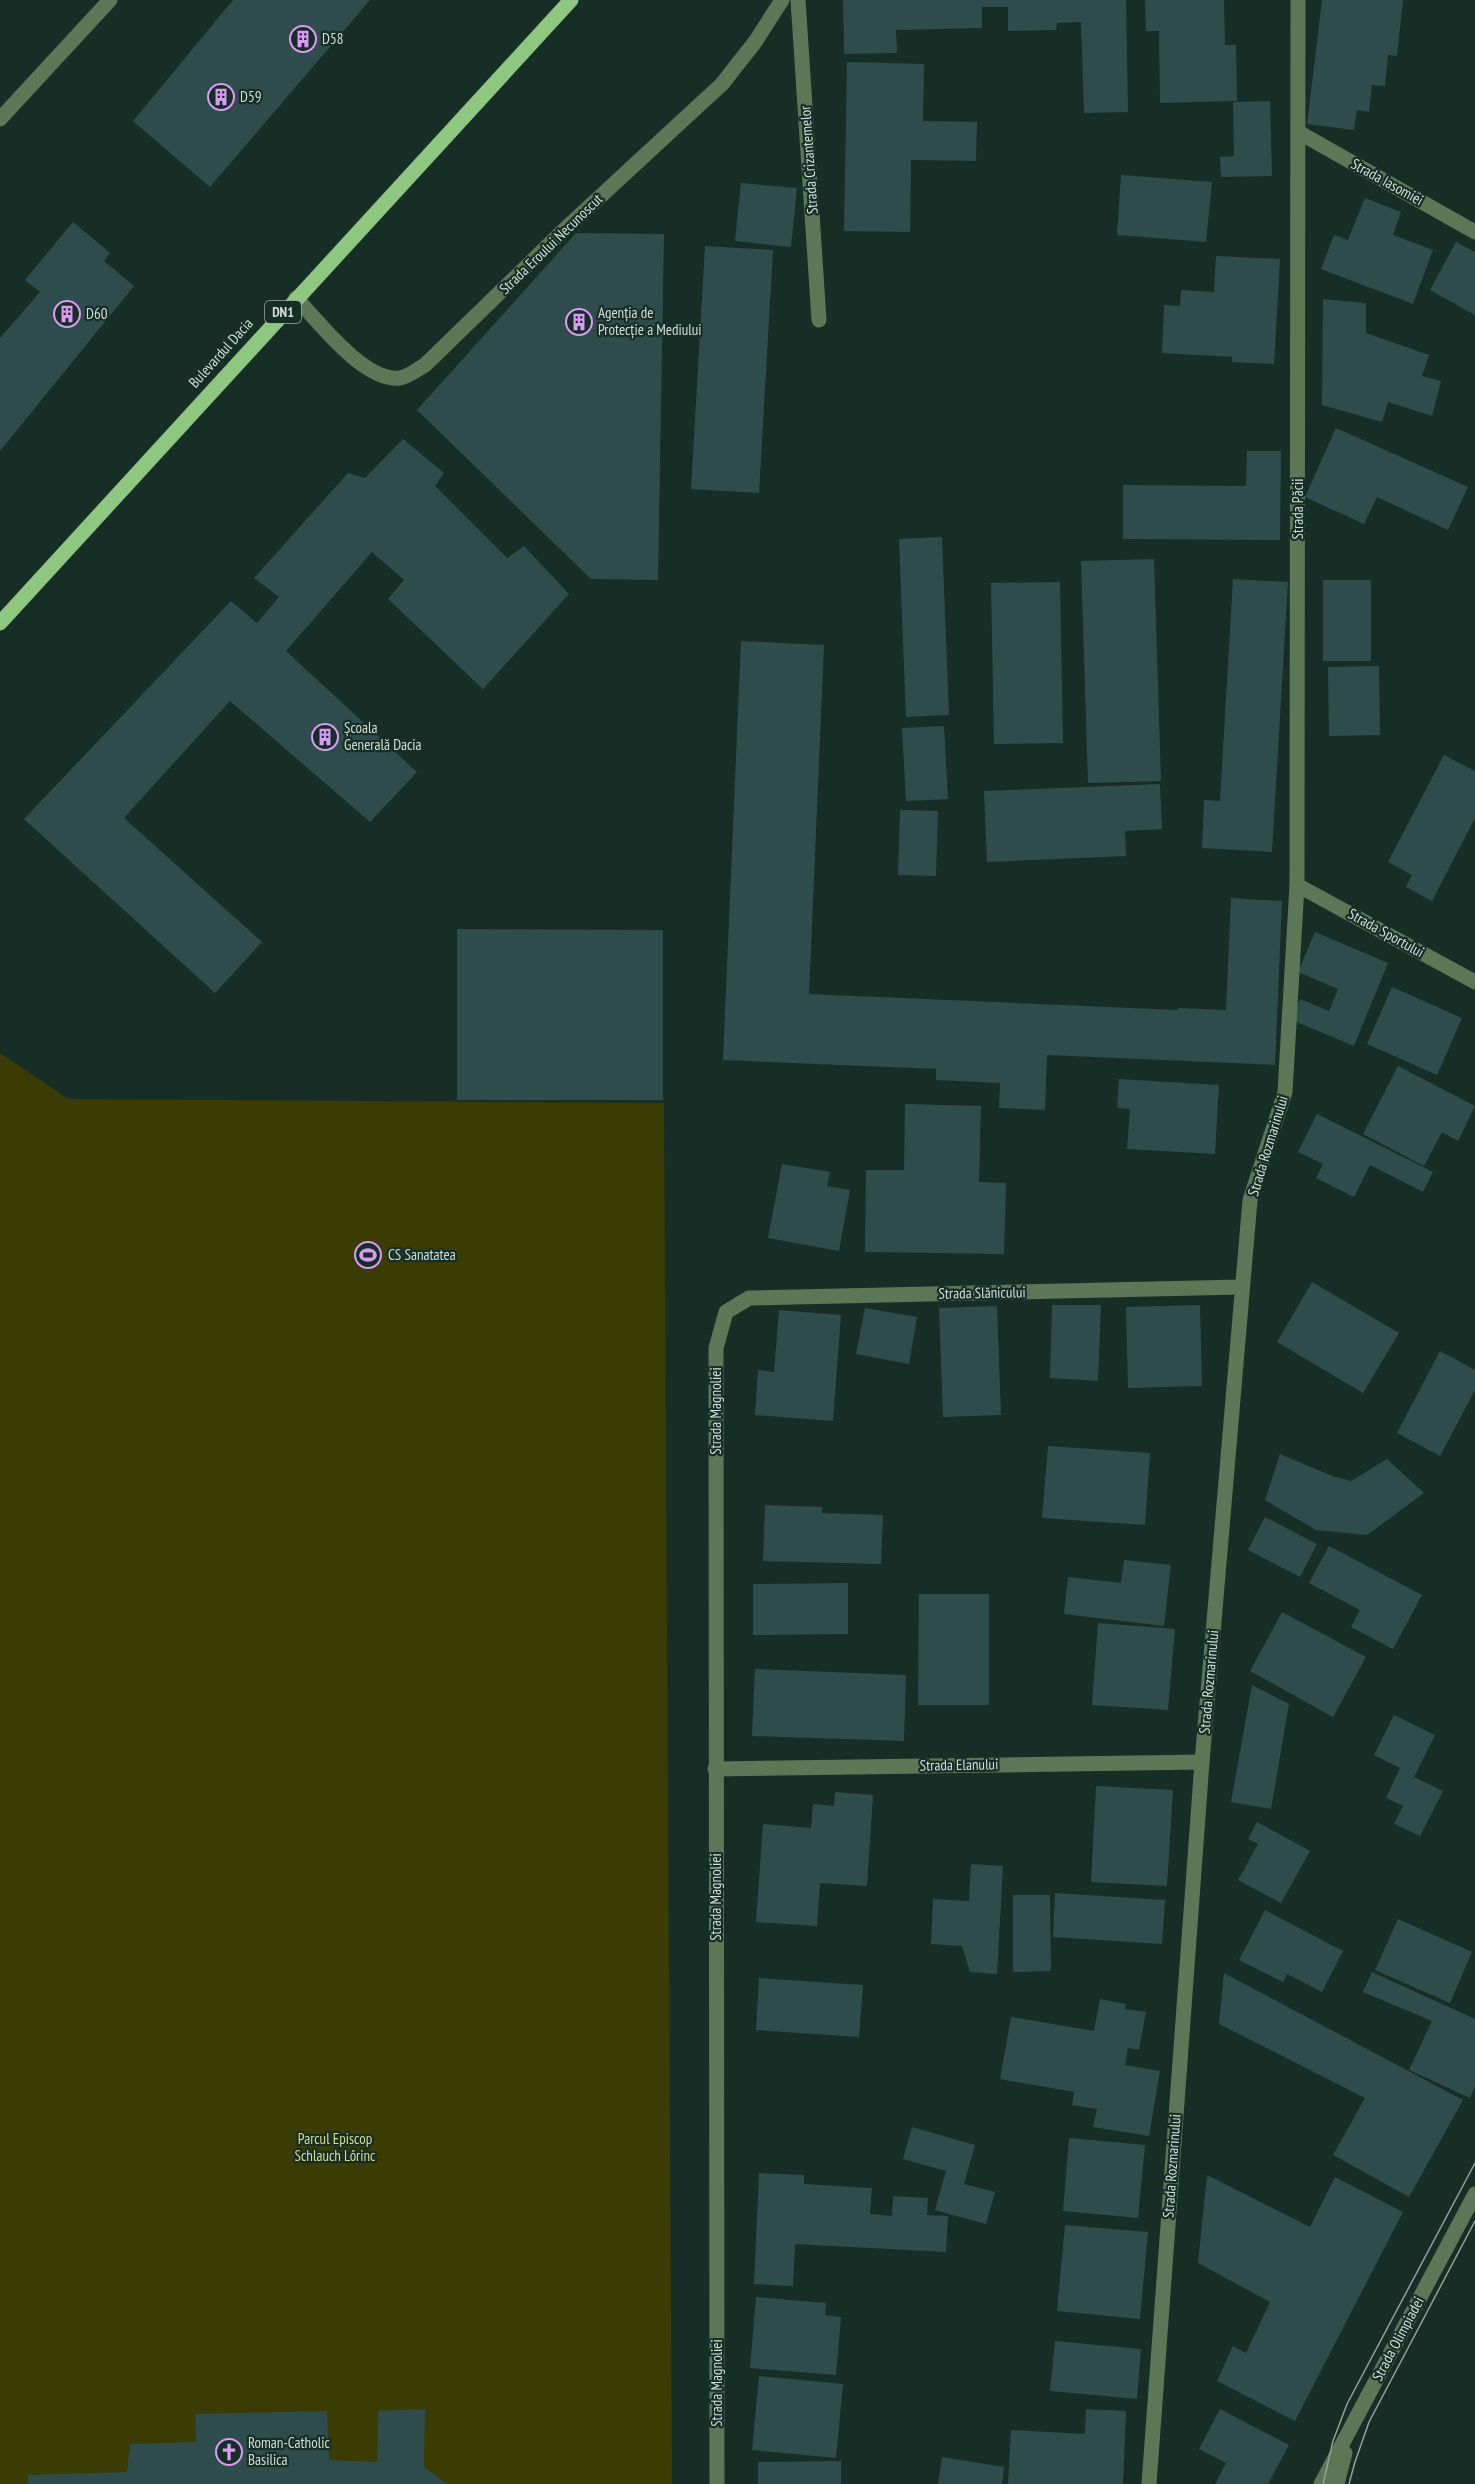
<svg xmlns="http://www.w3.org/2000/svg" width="1475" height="2484" font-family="'PT Sans Narrow',sans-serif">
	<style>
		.green { fill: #3b3b04 }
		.building { fill: #2f4c4d }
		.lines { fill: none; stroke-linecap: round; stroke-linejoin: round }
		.minor { stroke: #5c7756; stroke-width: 15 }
		.major { stroke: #8ec780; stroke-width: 15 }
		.tram { stroke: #90a29b; stroke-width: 1.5 }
		.labels { text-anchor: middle; stroke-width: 4.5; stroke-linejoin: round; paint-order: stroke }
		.shield { fill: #162e25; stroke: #99aaa4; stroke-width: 1.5 }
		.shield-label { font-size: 14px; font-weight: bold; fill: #d1dfda }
		.poi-label { font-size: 15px; fill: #d1dfda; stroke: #162e25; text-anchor: start }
		.street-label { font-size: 15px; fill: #d1dfda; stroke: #162e25 }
		.park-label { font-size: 15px; fill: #d8db89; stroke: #162e25 }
	</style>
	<rect width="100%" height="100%" fill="#162e25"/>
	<!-- green -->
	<polygon class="green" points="0,1053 68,1099 664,1103 672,2484 0,2484"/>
	<!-- building -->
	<g class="building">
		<polygon points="233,0 370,0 210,187 133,121"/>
		<polygon points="843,0 1126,0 1128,112 1084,113 1081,22 1057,23 1056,30 1008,31 1008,7 982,7 982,28 896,30 897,53 844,54"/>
		<polygon points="1145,0 1224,0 1225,45 1236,45 1237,101 1160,103 1159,31 1146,31"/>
		<polygon points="1322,0 1403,0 1397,56 1388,55 1385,86 1372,85 1369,112 1357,110 1354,130 1307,124"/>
		<polygon points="847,62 924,64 923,121 977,122 976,161 911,160 910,232 844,231"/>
		<polygon points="1270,101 1272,176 1221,177 1220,157 1234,156 1233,102"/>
		<polygon points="1121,175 1212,182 1206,242 1117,235"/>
		<polygon points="741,183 797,188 791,247 735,241"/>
		<polygon points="1365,198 1401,212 1393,235 1433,250 1413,304 1321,269 1334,235 1348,240"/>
		<polygon points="73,222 110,253 104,261 134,286 0,451 0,338 40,292 25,280"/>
		<polygon points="576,233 664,234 658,580 591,579 417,410"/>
		<polygon points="1456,242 1475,252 1475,315 1430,290"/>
		<polygon points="705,246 773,250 759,493 691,489"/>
		<polygon points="1216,256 1280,259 1274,364 1232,362 1232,357 1162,353 1164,305 1180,306 1181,290 1214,292"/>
		<polygon points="1323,299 1366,303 1366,333 1429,355 1422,376 1441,381 1432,416 1388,402 1382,422 1322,405"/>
		<polygon points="1336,428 1468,487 1448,530 1377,497 1364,524 1305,497"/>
		<polygon points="403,439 444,473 435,486 507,558 524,546 569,594 483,689 388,599 404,580 372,552 286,651 417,772 370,822 230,701 124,818 262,942 215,993 24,819 231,601 257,623 279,597 254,578 348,473 365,478"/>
		<polygon points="1247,451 1281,451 1280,540 1123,539 1123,485 1246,486"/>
		<polygon points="942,537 949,715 906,717 899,539"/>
		<polygon points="1154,559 1161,781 1088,783 1081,561"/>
		<polygon points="1233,579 1288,582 1272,852 1202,848 1204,800 1220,801"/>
		<rect x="1323" y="580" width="48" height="81"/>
		<polygon points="1060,582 1063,743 994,744 991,583"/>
		<polygon points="741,641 824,645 809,994 1178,1010 1178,1008 1226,1010 1231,898 1282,901 1275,1065 1047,1055 1045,1110 999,1108 1000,1083 936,1080 936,1069 723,1060"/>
		<polygon points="1379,666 1380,735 1329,736 1328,667"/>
		<polygon points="944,726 948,799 906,801 902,728"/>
		<polygon points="1444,755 1475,771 1475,818 1432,901 1406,887 1412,875 1388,862"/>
		<polygon points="1160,784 1162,829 1125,831 1126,856 987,862 984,791"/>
		<polygon points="900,810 938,811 936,876 898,875"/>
		<polygon points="457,929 663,930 663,1100 457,1100"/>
		<polygon points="1315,932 1388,963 1354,1046 1292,1020 1300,999 1329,1011 1338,989 1298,972"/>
		<polygon points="1392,987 1462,1018 1437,1075 1367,1044"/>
		<polygon points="1398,1066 1475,1106 1458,1141 1442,1132 1424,1166 1363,1134"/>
		<polygon points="1119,1079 1219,1085 1215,1154 1127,1149 1130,1109 1117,1108"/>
		<polygon points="905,1104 981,1106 979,1182 1006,1183 1004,1254 865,1252 866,1170 904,1170"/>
		<polygon points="1317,1114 1433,1172 1423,1192 1370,1165 1354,1197 1316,1178 1323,1164 1298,1152"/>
		<polygon points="782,1164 830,1172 827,1186 850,1190 839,1251 768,1238"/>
		<polygon points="1312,1282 1399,1333 1363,1393 1277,1342"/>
		<polygon points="1052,1305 1101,1305 1098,1381 1050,1378"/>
		<polygon points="1200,1305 1202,1386 1128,1388 1126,1307"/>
		<polygon points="997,1306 1001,1415 943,1417 939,1308"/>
		<polygon points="865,1308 917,1317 909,1364 856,1354"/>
		<polygon points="779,1310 841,1315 833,1421 755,1415 758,1370 774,1372"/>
		<polygon points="1440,1351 1475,1370 1475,1390 1440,1456 1397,1433"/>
		<polygon points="1048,1446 1150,1453 1145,1525 1042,1518"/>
		<polygon points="1280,1454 1332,1476 1351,1481 1387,1459 1424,1493 1367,1535 1316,1530 1265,1500"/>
		<polygon points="765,1505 822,1507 822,1513 883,1515 881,1564 763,1561"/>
		<polygon points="1265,1517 1317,1544 1300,1577 1248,1550"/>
		<polygon points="1329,1546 1422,1595 1393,1649 1351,1627 1360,1610 1309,1583"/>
		<polygon points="1124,1560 1171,1565 1164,1626 1064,1614 1068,1577 1121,1583"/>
		<polygon points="848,1583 848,1634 753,1635 753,1584"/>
		<polygon points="919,1594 989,1594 989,1705 918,1705"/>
		<polygon points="1282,1612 1366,1657 1333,1717 1250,1671"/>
		<polygon points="1098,1623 1175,1629 1168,1710 1092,1705"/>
		<polygon points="755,1669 906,1675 904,1741 752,1736"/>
		<polygon points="1252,1685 1289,1704 1271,1809 1231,1802"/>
		<polygon points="1394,1715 1435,1735 1414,1777 1443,1791 1420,1836 1394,1824 1403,1806 1386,1798 1400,1768 1374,1755"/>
		<polygon points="1096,1786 1173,1790 1167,1886 1091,1882"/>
		<polygon points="835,1792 873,1795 867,1886 820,1883 817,1926 756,1922 763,1824 811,1828 813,1804 834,1806"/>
		<polygon points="1257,1822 1310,1851 1281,1903 1238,1880 1258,1844 1248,1839"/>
		<polygon points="971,1864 1003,1866 997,1974 970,1972 962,1946 931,1944 933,1899 969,1901"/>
		<polygon points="1055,1893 1165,1900 1162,1944 1053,1937"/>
		<polygon points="1013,1895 1050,1895 1051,1971 1013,1972"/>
		<polygon points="1265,1910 1343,1951 1322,1992 1287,1974 1283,1982 1239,1960"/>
		<polygon points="1398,1919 1472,1952 1450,2003 1375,1970"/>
		<polygon points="1372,1972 1475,2019 1475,2086 1470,2098 1409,2070 1432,2021 1363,1992"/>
		<polygon points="1224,1973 1463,2100 1409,2197 1333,2155 1365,2098 1219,2024"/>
		<polygon points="759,1978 863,1985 859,2037 756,2030"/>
		<polygon points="1100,1999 1126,2004 1125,2009 1146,2012 1139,2050 1128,2048 1125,2065 1160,2071 1149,2136 1093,2127 1097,2109 1072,2105 1074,2092 1000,2079 1011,2017 1094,2031"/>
		<polygon points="912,2127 975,2145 964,2184 995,2192 986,2224 935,2210 946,2171 903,2159"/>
		<polygon points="1069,2138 1145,2145 1138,2218 1063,2211"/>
		<polygon points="759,2173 804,2175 804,2184 872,2188 870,2214 892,2216 893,2196 928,2198 927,2215 948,2216 946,2252 795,2244 793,2286 754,2284"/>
		<polygon points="1207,2175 1310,2227 1335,2177 1403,2212 1295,2421 1217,2381 1233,2346 1246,2353 1270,2302 1198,2263"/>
		<polygon points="1065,2225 1148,2232 1140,2319 1057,2311"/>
		<polygon points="756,2297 826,2303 825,2315 841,2317 836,2375 750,2368"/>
		<polygon points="1055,2341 1141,2349 1137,2399 1050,2391"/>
		<polygon points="759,2376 843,2384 836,2458 752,2450"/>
		<polygon points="425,2409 424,2467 447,2484 28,2484 28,2475 127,2472 130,2444 196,2442 195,2414 327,2411 329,2460 377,2462 378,2411"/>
		<polygon points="1086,2409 1126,2411 1123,2484 1008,2484 1011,2430 1085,2434"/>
		<polygon points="1220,2409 1289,2445 1268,2484 1215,2484 1226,2463 1199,2449"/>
		<polygon points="942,2457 1004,2467 1002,2484 938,2484"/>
		<polygon points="841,2461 841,2484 758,2484 758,2462"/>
	</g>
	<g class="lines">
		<!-- minor -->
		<g class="minor">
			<polyline points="798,0 819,320"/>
			<polyline points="0,119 110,0"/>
			<polyline points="1300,133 1475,232"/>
			<path d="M 296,298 C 319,322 364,382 400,378 C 408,377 418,369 425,365 L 564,230 L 722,84 L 755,42 L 782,0"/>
			<polyline points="1297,885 1475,982"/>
			<polyline points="715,1769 1202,1762"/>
			<polyline points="717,2484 716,1348 726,1312 749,1298 1242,1287"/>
			<polyline points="1149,2484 1202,1762 1250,1200 1285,1092 1297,885 1298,0"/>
			<polyline points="1321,2484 1475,2194"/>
			<polyline points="1337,2484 1345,2453"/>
		</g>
		<!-- major -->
		<polyline class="major" points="0,623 571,0"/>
		<!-- tram -->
		<g class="tram">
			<polyline points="1323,2484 1333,2441 1347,2404 1475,2163"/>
			<polyline points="1349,2484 1355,2462 1369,2422 1475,2221"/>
		</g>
	</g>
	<!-- icons -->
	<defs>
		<symbol id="building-ring" viewBox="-11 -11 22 22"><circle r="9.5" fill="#162e25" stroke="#da9af6" stroke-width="1.5"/><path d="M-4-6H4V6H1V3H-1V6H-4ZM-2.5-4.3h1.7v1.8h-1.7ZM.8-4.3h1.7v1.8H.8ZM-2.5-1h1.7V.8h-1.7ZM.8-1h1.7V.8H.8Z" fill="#da9af6"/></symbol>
		<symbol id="stadium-ring" viewBox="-11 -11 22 22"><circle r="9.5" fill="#162e25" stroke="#da9af6" stroke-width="1.5"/><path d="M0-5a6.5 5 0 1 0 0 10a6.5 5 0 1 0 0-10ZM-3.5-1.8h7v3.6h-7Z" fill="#da9af6"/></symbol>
		<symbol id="church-ring" viewBox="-11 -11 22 22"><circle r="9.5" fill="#162e25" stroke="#da9af6" stroke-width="1.5"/><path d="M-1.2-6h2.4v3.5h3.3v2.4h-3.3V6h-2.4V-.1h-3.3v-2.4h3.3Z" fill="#da9af6"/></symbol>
	</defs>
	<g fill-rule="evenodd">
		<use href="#building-ring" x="288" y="24" width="30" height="30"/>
		<use href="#building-ring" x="206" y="82" width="30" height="30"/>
		<use href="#building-ring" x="52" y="299" width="30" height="30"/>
		<use href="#building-ring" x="564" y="307" width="30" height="30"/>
		<use href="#building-ring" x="310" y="722" width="30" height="30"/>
		<use href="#stadium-ring" x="353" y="1240" width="30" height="30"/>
		<use href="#church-ring" x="214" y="2437" width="30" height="30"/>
	</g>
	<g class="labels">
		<!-- shield labels -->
		<rect class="shield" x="265" y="301" width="36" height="22" rx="4.5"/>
		<g class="shield-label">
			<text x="283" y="317">DN1</text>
		</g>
		<!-- poi labels -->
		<g class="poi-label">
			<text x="322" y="44">D58</text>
			<text x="240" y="102">D59</text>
			<text x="598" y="318">Agenția de<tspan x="598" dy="17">Protecție a Mediului</tspan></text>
			<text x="86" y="319">D60</text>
			<text x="344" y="733">Școala<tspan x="344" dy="17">Generală Dacia</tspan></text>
			<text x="388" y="1260">CS Sanatatea</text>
			<text x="248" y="2448">Roman-Catholic<tspan x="248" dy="17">Basilica</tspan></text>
		</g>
		<!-- street labels -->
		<g class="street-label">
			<text transform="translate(809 160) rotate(-94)" y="5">Strada Crizantemelor</text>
			<text transform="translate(1387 182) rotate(29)" y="5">Strada Iasomiei</text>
			<text transform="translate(551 244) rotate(-44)" y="5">Strada Eroului Necunoscut</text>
			<text transform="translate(221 353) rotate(-48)" y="5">Bulevardul Dacia</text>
			<text transform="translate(1298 509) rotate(-90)" y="5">Strada Păcii</text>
			<text transform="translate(1386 933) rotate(29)" y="5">Strada Sportului</text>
			<text transform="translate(1268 1146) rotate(-73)" y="5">Strada Rozmarinului</text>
			<text transform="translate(982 1293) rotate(-1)" y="5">Strada Slănicului</text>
			<text transform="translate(716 1411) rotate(-90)" y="5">Strada Magnoliei</text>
			<text transform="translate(1209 1682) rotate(-85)" y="5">Strada Rozmarinului</text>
			<text transform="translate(959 1765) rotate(-1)" y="5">Strada Elanului</text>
			<text transform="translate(716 1897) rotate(-90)" y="5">Strada Magnoliei</text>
			<text transform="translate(1172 2166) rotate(-86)" y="5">Strada Rozmarinului</text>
			<text transform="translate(1398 2339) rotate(-62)" y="5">Strada Olimpiadei</text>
			<text transform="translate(717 2383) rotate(-90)" y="5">Strada Magnoliei</text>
		</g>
		<!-- park labels -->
		<g class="park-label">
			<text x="335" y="2144">Parcul Episcop<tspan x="335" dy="17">Schlauch Lőrinc</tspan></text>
		</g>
	</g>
</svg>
